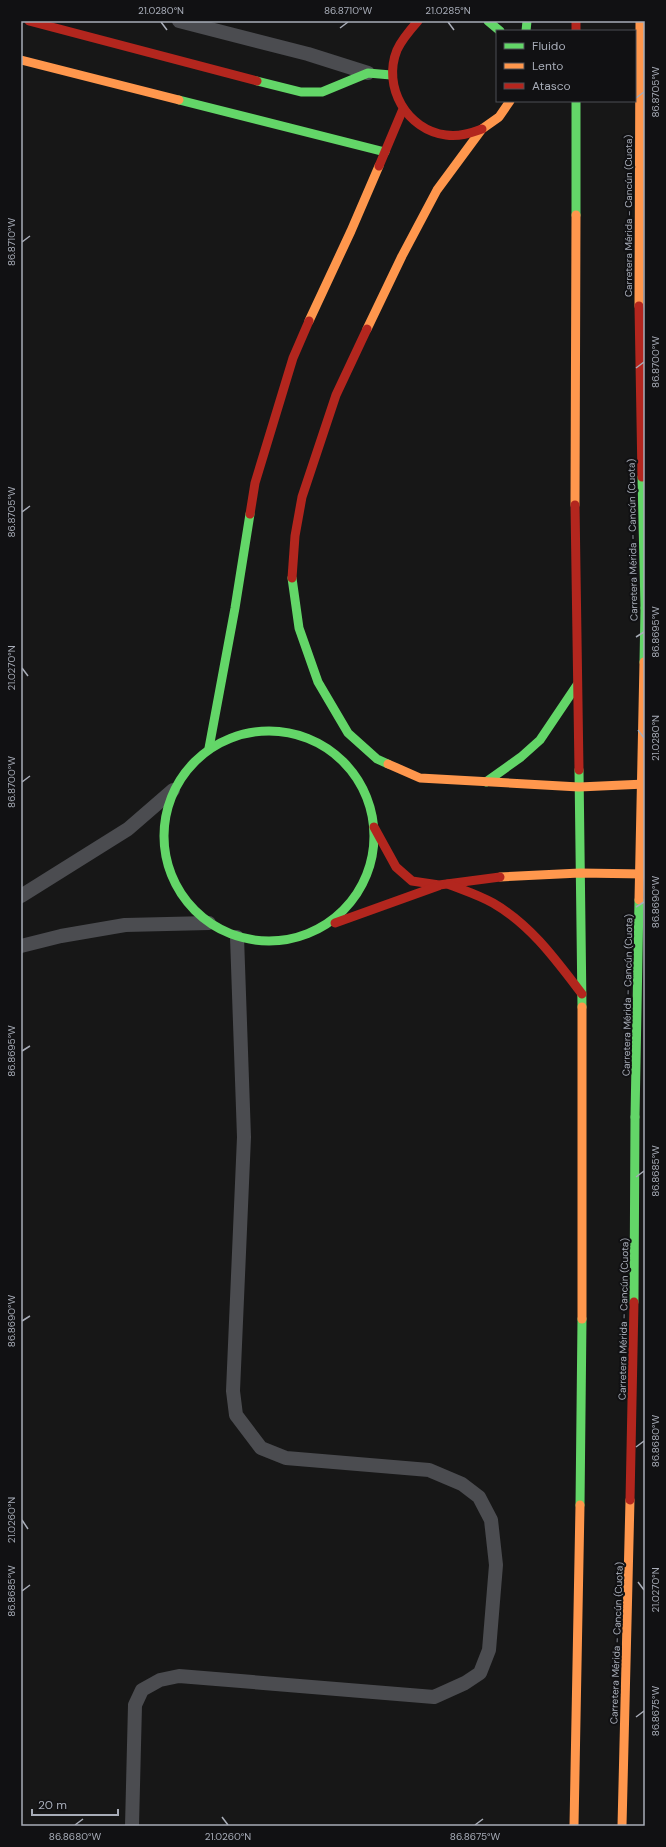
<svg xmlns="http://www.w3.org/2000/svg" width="666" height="1847" font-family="'DM Sans',sans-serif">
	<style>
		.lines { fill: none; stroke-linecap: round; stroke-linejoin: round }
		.lane { stroke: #4b4c50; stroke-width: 14 }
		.fast { stroke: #63d668; stroke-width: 9 }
		.slow { stroke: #ff974d; stroke-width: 9 }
		.jam { stroke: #b3261e; stroke-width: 9 }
		.fast-bridge { stroke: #63d668; stroke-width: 9 }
		.slow-bridge { stroke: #ff974d; stroke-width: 9 }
		.ticks { fill: none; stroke: #a8adb8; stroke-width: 1.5 }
		.labels { text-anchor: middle; stroke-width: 4; stroke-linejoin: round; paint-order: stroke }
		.street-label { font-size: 10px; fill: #a8adb8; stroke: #111113 }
		.neatline { fill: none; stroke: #a8adb8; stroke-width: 1.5 }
		.ticks-label { font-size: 10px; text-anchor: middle; fill: #a8adb8 }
	</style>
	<rect width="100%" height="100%" fill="#171717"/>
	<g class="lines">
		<!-- lane -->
		<g class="lane">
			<polyline points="179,21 308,54 368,73"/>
			<polyline points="21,896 128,829 173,790"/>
			<polyline points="21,946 61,936 125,925 209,923"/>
			<polyline points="132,1826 135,1705 142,1690 160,1680 179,1676 434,1697 465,1683 480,1673 489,1650 496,1565 491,1520 479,1497 462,1484 429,1470 286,1458 261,1448 236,1415 233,1391 244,1137 237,937"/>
		</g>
		<!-- fast -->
		<g class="fast">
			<polyline points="488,21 500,31"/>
			<polyline points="526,31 527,21"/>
			<polyline points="257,81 301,92 322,92 368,73 391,75"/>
			<polyline points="179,100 385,152"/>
			<polyline points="576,215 576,101"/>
			<polyline points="642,477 645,608"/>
			<polyline points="292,578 299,628 318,682 348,733 377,759 388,764"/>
			<circle cx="269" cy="836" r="105"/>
			<polyline points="209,748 235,608 250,514"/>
			<polyline points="579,770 582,1007"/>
			<polyline points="486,782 521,757 540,740 577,685"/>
			<polyline points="634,1302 635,1117"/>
			<polyline points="580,1505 582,1319"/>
		</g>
		<!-- slow -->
		<g class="slow">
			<polyline points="21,60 179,100"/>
			<polyline points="639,306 640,21"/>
			<polyline points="309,321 351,231 379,166"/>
			<polyline points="367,329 402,256 437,190 482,129 499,117 510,101"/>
			<polyline points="575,505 576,215"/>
			<polyline points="388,764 420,778 579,787 645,784"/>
			<polyline points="500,877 580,873 645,874"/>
			<polyline points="582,1007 582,1319"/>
			<polyline points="574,1826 580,1505"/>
			<polyline points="622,1826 630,1500"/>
		</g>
		<!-- jam -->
		<g class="jam">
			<polyline points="29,21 257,81"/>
			<path d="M 418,21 C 410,30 402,39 397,50 C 382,87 407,130 446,135 C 459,137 471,133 482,129"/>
			<polyline points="576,21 576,31"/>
			<polyline points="379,166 403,109"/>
			<polyline points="639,306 642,477"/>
			<polyline points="575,505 579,770"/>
			<polyline points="250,514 255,483 293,358 309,321"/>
			<polyline points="292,578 295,536 302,497 336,395 367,329"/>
			<polyline points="374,827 396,867 412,881 439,885 500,877"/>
			<path d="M 448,884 C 463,890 479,895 493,903 C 531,925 556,960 582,994"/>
			<polyline points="335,923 438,886"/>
			<polyline points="630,1500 634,1302"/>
		</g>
		<!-- fast-bridge -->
		<g class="fast-bridge">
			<polyline points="644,662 645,608"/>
			<polyline points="635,1117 639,900"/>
		</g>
		<!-- slow-bridge -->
		<polyline class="slow-bridge" points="639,900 644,662"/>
	</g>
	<!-- ticks -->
	<path class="ticks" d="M 161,22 L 167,30M 448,22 L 454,30M 340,28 L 348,22M 636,98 L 644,92M 22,242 L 30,236M 636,368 L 644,362M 22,512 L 30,506M 636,637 L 644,632M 22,668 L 28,676M 638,730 L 644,738M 22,782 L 30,776M 636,907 L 644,902M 22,1051 L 30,1046M 636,1177 L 644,1171M 22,1321 L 30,1316M 636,1447 L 644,1441M 22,1520 L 28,1529M 638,1582 L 644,1590M 22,1591 L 30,1585M 636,1717 L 644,1711M 222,1817 L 228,1825M 75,1825 L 83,1819M 475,1825 L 483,1819"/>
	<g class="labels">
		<!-- street labels -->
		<g class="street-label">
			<text transform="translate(628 216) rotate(-90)" y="4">Carretera Mérida - Cancún (Cuota)</text>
			<text transform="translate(632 540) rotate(-91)" y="4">Carretera Mérida - Cancún (Cuota)</text>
			<text transform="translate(627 995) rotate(-89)" y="4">Carretera Mérida - Cancún (Cuota)</text>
			<text transform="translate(623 1319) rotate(-89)" y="4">Carretera Mérida - Cancún (Cuota)</text>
			<text transform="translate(616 1643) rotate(-88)" y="4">Carretera Mérida - Cancún (Cuota)</text>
		</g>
	</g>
	<!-- border -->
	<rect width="666" height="1847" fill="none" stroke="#111113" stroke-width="44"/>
	<!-- legend -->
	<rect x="496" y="30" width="140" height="72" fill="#111113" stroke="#4d4f55"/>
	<rect x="504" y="43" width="20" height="6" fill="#63d668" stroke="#4d4f55"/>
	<text x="532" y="50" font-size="12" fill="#a8adb8">Fluido</text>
	<rect x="504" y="63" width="20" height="6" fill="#ff974d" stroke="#4d4f55"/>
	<text x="532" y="70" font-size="12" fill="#a8adb8">Lento</text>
	<rect x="504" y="83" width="20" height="6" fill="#b3261e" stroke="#4d4f55"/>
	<text x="532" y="90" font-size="12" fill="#a8adb8">Atasco</text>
	<!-- scale -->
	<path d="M32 1809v6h86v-6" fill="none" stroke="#a8adb8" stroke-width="2"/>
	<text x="38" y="1809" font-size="12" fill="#a8adb8" stroke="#111113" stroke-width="3" paint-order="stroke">20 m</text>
	<rect x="22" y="22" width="622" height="1803" class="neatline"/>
	<g class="ticks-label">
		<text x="161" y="14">21.0280°N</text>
		<text x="348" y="14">86.8710°W</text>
		<text x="448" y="14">21.0285°N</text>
		<text transform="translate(655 92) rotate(-90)" y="4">86.8705°W</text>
		<text transform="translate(11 242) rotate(-90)" y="4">86.8710°W</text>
		<text transform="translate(655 362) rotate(-90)" y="4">86.8700°W</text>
		<text transform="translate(11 512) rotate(-90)" y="4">86.8705°W</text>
		<text transform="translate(655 632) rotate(-90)" y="4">86.8695°W</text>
		<text transform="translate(11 668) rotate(-90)" y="4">21.0270°N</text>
		<text transform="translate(655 738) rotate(-90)" y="4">21.0280°N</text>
		<text transform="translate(11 782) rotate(-90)" y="4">86.8700°W</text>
		<text transform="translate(655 902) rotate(-90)" y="4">86.8690°W</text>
		<text transform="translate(11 1051) rotate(-90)" y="4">86.8695°W</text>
		<text transform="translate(655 1171) rotate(-90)" y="4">86.8685°W</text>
		<text transform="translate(11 1321) rotate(-90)" y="4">86.8690°W</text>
		<text transform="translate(655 1441) rotate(-90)" y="4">86.8680°W</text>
		<text transform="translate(11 1520) rotate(-90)" y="4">21.0260°N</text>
		<text transform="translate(655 1590) rotate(-90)" y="4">21.0270°N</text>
		<text transform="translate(11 1591) rotate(-90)" y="4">86.8685°W</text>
		<text transform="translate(655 1711) rotate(-90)" y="4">86.8675°W</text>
		<text x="75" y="1840">86.8680°W</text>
		<text x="228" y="1840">21.0260°N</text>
		<text x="475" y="1840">86.8675°W</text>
	</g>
</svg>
